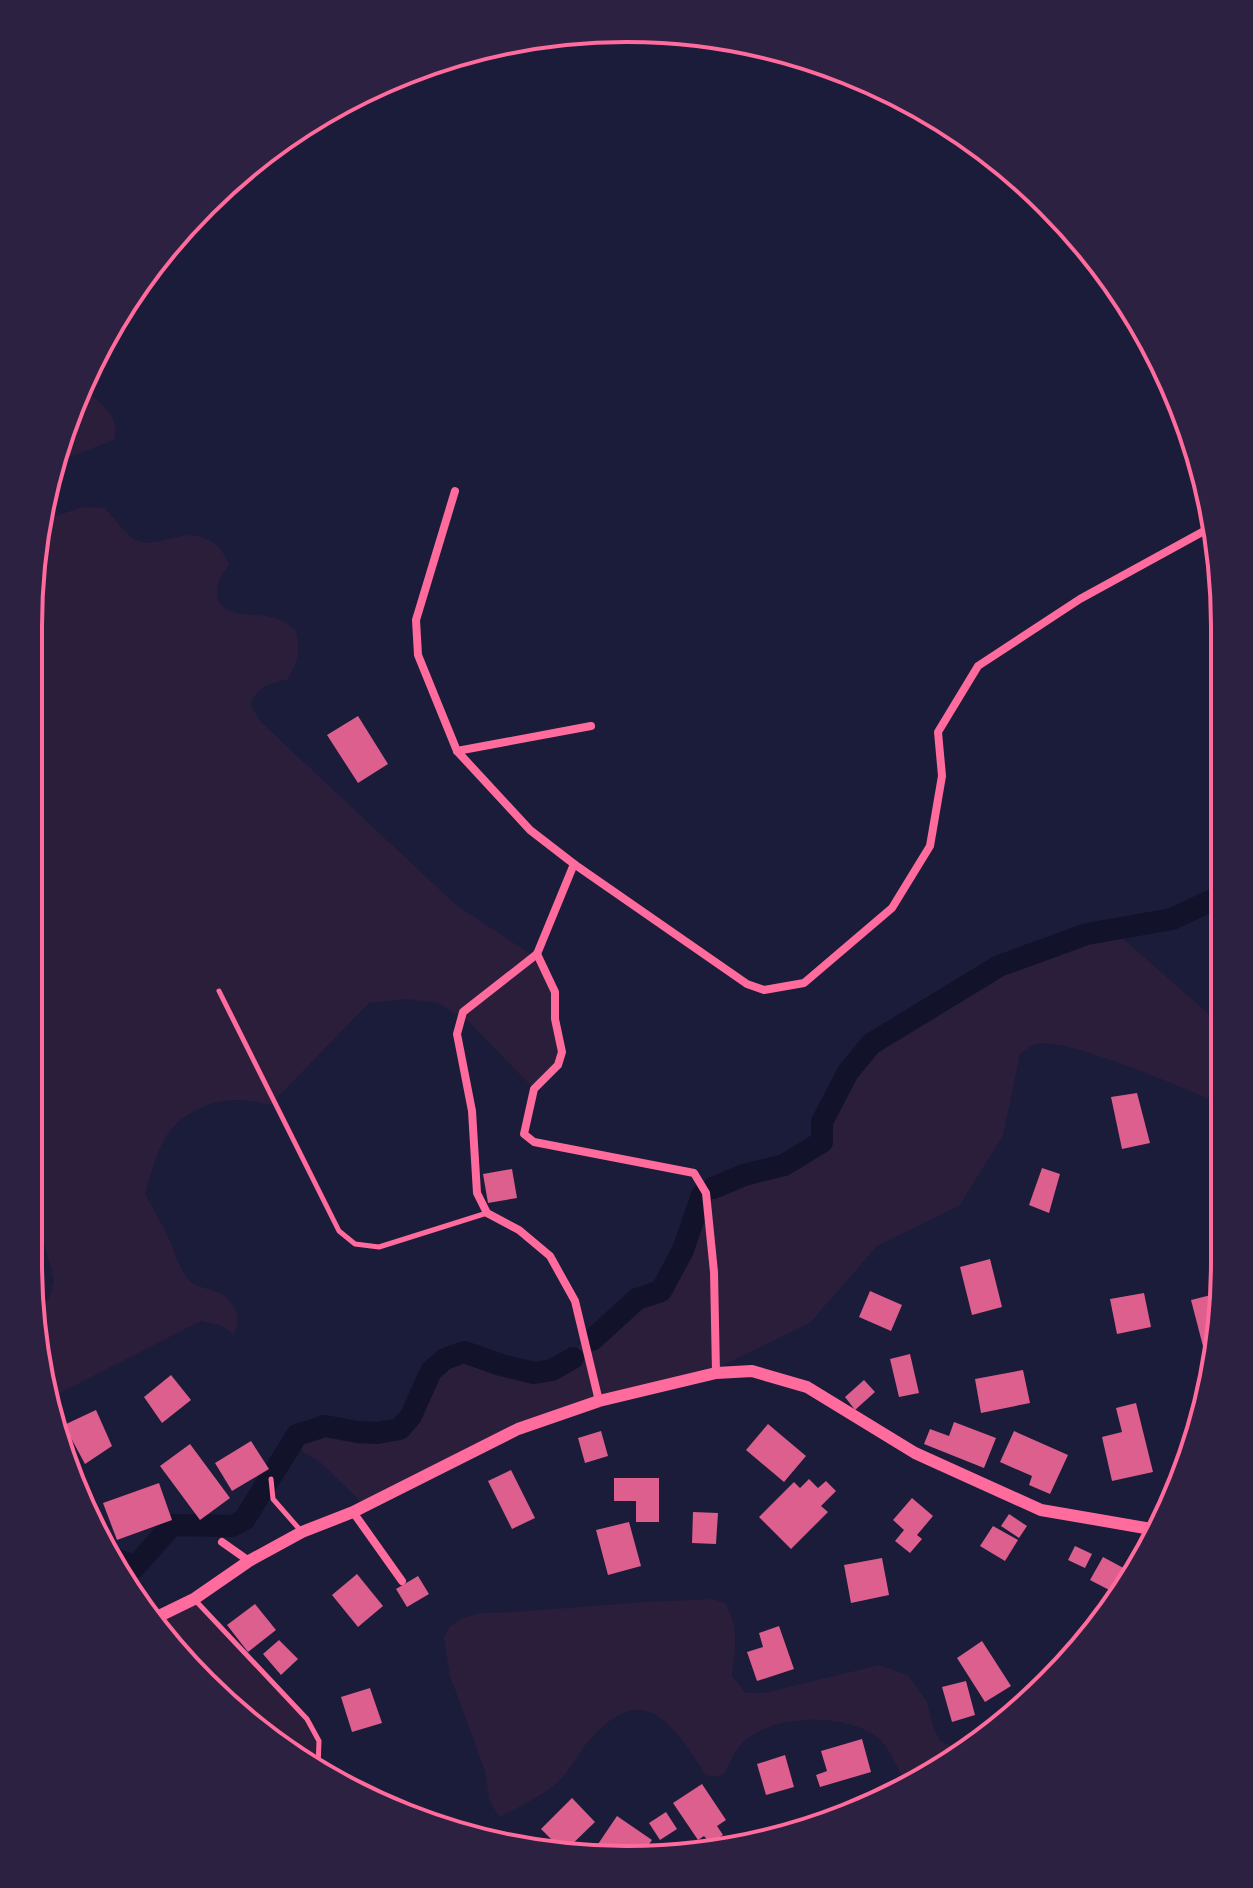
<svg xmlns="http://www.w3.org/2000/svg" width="1253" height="1888" font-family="Montserrat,sans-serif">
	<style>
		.green { fill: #2a1e3b }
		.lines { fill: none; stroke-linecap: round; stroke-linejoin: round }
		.canal { stroke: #12122b; stroke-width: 22 }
		.building { fill: #dd5f8e }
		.service { stroke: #ff6b9d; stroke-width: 5 }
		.minor { stroke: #ff6b9d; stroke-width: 8 }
		.tertiary { stroke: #ff6b9d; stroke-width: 12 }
		.rim { fill: none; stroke: #ff6b9d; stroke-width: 4 }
	</style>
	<rect width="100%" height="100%" fill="#1b1b3a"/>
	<!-- green -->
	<g class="green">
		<path d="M 81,388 C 98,401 122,415 114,440 L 56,462 Z"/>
		<path d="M 82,507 L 105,508 C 111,515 129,537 136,540 C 156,550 181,528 204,538 C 218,544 224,551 229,565 C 215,582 208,606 237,613 C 250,616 263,614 275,618 C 283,620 290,626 296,631 C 301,650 298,662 288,679 C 268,685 260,684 250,704 L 261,722 L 456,905 L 538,959 L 555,992 L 562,1052 L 558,1065 L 534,1089 L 469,1022 L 438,1003 L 407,999 L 369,1003 L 270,1105 C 260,1103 249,1100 238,1100 C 212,1099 182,1113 167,1135 C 156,1152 151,1175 145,1194 C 152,1207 160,1220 167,1234 C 173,1247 177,1262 185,1275 C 197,1295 222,1282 235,1309 C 239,1318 238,1325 234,1334 L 220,1325 L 201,1321 L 50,1398 L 37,1313 L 49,1298 L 54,1281 L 29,1184 L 39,525 L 56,516 Z"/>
		<path d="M 1113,930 L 1219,1023 L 1218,1102 C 1184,1089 1065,1036 1036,1044 C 1030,1045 1025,1050 1020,1054 L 1003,1136 L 959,1206 L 877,1246 L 810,1323 L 715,1369 L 612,1392 L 363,1504 L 319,1461 L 304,1453 L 293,1439 C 321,1410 365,1445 398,1429 C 421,1419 419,1375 445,1360 C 450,1357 461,1352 467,1353 C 495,1357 520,1379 549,1370 C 574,1363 583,1335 601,1320 C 618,1306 641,1298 661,1291 L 683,1250 L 702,1192 C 727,1178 756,1176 782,1165 C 796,1160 809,1150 822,1142 L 822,1122 L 848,1072 L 871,1044 L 999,966 L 1087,934 Z"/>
		<polygon points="194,1599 307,1719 319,1741 318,1768 262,1736 153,1619"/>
		<path d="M 713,1599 L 725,1603 C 740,1628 735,1649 732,1676 L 746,1693 L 764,1693 L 879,1665 L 908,1675 L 927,1702 L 933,1726 L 940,1741 L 955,1747 L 968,1747 L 925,1780 L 908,1787 C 900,1774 892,1754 883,1743 C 854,1711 766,1712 739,1747 C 733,1754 729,1766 724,1774 L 716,1777 L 706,1775 C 671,1722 643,1677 587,1743 C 578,1754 572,1767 562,1778 C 548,1793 518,1808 499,1817 L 489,1799 L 485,1771 L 450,1676 L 444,1638 L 449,1627 L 461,1619 L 479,1613 L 515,1612 L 644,1602 Z"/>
	</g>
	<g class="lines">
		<!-- canal -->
		<g class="canal">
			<polyline points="713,1188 744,1175 784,1165 822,1142 822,1122 848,1072 871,1044 999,966 1087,934 1172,919 1221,896"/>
			<polyline points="592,1340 637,1299 661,1291 683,1250 702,1195"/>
			<polyline points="111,1557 135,1567 172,1525 232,1526 244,1520 297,1435 325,1426 357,1432 377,1433 400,1429 411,1416 431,1371 445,1359 464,1352 501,1365 534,1373 552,1370 573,1358"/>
		</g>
	</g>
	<!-- building -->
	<g class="building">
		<polygon points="358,716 388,764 358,783 327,735"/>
		<polygon points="1137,1093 1150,1143 1122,1149 1111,1097"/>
		<polygon points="1042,1168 1060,1174 1049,1213 1029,1205"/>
		<polygon points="512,1169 517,1198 488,1203 483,1174"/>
		<polygon points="990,1259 1002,1307 972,1315 960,1267"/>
		<polygon points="870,1291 902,1305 891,1331 859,1317"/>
		<polygon points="1144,1293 1151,1327 1117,1334 1110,1299"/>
		<polygon points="1215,1294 1214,1352 1205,1354 1191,1300"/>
		<polygon points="910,1354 919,1393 899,1397 890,1359"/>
		<polygon points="1023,1370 1030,1403 981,1413 975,1379"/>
		<polygon points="171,1375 191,1400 162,1423 144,1397"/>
		<polygon points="864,1380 875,1392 855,1410 845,1397"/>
		<polygon points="1136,1403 1153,1472 1112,1481 1102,1437 1122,1432 1116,1408"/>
		<polygon points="96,1410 112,1446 85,1464 64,1425"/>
		<polygon points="954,1422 996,1438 984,1468 924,1444 930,1429 949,1436"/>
		<polygon points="768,1424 806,1456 784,1482 746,1450"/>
		<polygon points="601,1431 608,1456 585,1463 578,1438"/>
		<polygon points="1014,1431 1068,1455 1050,1494 1029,1485 1032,1476 1000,1462"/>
		<polygon points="251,1441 269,1469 232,1491 215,1463"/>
		<polygon points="190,1444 230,1498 200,1520 160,1466"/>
		<polygon points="511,1470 535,1518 512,1529 488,1481"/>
		<polygon points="614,1478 659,1478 659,1522 636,1522 636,1501 614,1501"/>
		<polygon points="809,1479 818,1488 826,1481 836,1491 821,1506 828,1512 791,1549 759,1517 794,1482 800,1488"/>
		<polygon points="159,1483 172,1520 117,1540 103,1503"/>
		<polygon points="912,1498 933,1516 917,1535 922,1539 910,1553 895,1541 904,1530 893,1520"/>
		<polygon points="693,1512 718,1513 716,1544 692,1543"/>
		<polygon points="1009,1514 1027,1526 1019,1538 1001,1526"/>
		<polygon points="629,1522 641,1566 608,1575 596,1530"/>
		<polygon points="993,1526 1018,1540 1005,1561 980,1546"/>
		<polygon points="1075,1546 1092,1554 1085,1568 1068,1560"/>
		<polygon points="1103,1557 1129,1571 1115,1593 1090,1580"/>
		<polygon points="882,1558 889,1595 851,1603 844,1565"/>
		<polygon points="357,1574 383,1606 358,1627 332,1595"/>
		<polygon points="418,1576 429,1594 407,1607 396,1589"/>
		<polygon points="255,1604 276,1630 248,1652 227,1625"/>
		<polygon points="779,1626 794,1669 757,1681 747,1652 763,1647 759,1633"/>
		<polygon points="279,1640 298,1659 281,1675 263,1654"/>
		<polygon points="982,1641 1011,1686 985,1702 957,1658"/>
		<polygon points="966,1681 975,1715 952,1722 942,1687"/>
		<polygon points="370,1688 382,1723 352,1732 341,1697"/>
		<polygon points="862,1739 871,1772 820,1787 816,1775 827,1771 821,1751"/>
		<polygon points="785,1755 794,1787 766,1795 757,1764"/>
		<polygon points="702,1784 726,1820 717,1826 723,1835 710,1843 704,1836 698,1840 673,1803"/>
		<polygon points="572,1798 595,1822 564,1852 541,1829"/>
		<polygon points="666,1812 677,1829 660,1840 649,1823"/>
		<polygon points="617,1816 652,1840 641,1855 605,1858 594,1850"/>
	</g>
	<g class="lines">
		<!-- service -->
		<g class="service">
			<polyline points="219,991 339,1231 355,1244 379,1247 487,1213"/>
			<polyline points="271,1479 273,1499 301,1531"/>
			<polyline points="195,1600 307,1719 319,1741 318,1768"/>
		</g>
		<!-- minor -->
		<g class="minor">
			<polyline points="482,48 540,43 581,32"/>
			<polyline points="455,491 416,620 418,655 457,751 530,830 574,864 747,984 764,990 804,983 892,908 930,846 942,776 938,732 978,666 1080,599 1215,525"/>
			<polyline points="457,751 591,726"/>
			<polyline points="574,864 537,954 555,992 555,1019 562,1052 558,1065 534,1089 524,1134 534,1142 694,1173 706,1193 714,1272 716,1373"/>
			<polyline points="537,954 463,1012 457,1034 472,1111 477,1193 487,1213 519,1230 550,1256 575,1301 599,1401"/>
			<polyline points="353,1512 402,1581"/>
			<polyline points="222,1542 249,1561"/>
		</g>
		<!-- tertiary -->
		<polyline class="tertiary" points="153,1619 194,1599 249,1561 302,1532 353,1512 518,1429 599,1401 716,1373 752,1371 807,1387 915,1453 1041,1510 1151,1529 1158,1534"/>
	</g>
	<!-- crop -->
	<path d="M0 0H1253V1888H0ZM626 42H627A584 584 0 0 1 1211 626V1262A584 584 0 0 1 627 1846H626A584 584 0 0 1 42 1262V626A584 584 0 0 1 626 42Z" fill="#2d2142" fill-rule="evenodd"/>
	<path class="rim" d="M626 42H627A584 584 0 0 1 1211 626V1262A584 584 0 0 1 627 1846H626A584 584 0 0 1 42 1262V626A584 584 0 0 1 626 42Z"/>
</svg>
